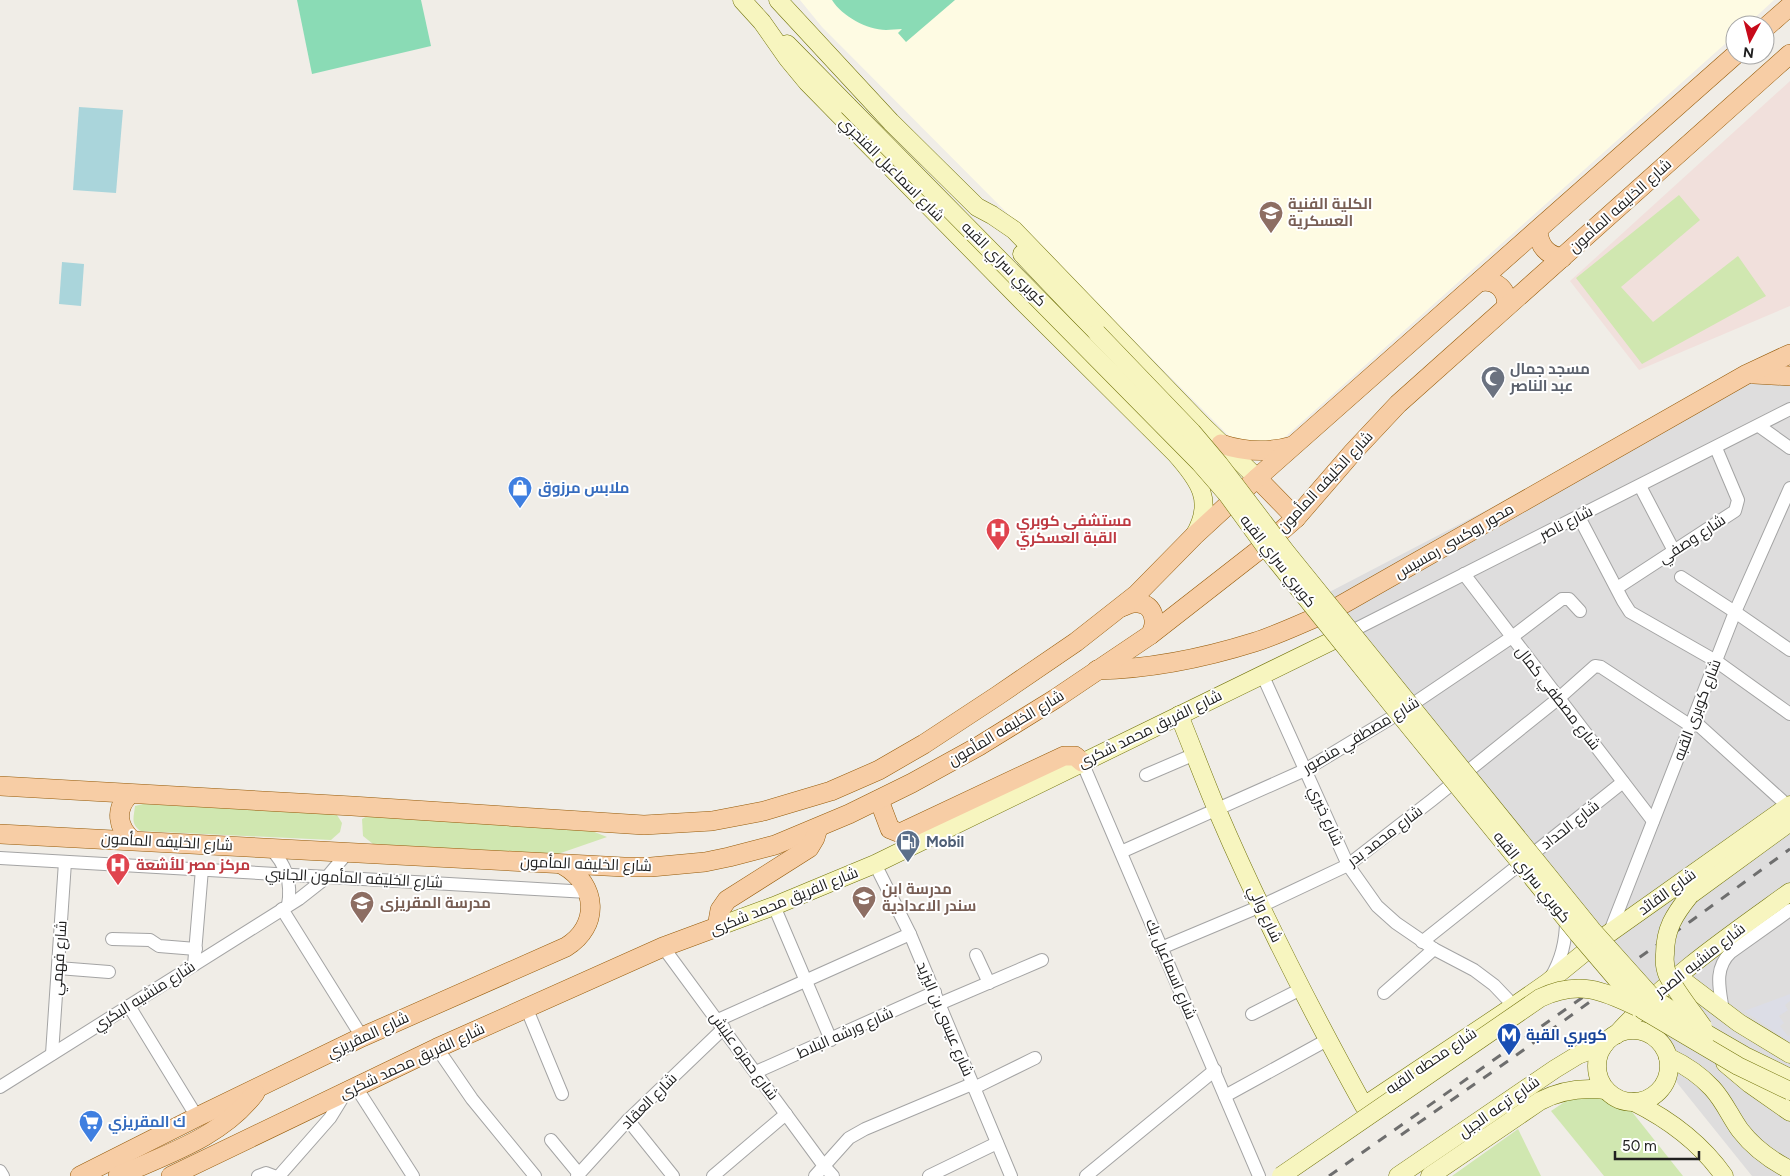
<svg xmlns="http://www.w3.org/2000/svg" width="1790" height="1176" font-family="Figtree,Cairo,sans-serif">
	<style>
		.residential { fill: #dedddd }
		.education { fill: #fefbe3 }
		.military { fill: #f1e0dc }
		.grass { fill: #d0e7b0 }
		.pitch { fill: #8adbb5 }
		.plaza { fill: #dcdde6 }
		.water { fill: #aad5db }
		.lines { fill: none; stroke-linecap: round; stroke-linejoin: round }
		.street-casing { stroke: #a4a4a4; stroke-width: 14 }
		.secondary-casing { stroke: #72740b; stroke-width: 19 }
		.primary-casing { stroke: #955a08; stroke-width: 20 }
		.street { stroke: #fff; stroke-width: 12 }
		.secondary { stroke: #f7f5bf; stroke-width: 18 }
		.primary { stroke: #f7cda5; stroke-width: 19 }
		.rail { stroke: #6e6e6e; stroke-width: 3; stroke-dasharray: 10 10; stroke-linecap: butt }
		.secondary-bridge-casing { stroke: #72740b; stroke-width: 19; stroke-linecap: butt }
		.secondary-bridge { stroke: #f7f5bf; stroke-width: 18 }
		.labels { text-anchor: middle; stroke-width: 4; stroke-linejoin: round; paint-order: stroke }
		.street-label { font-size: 15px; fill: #202020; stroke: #fff }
		.education-label { font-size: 15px; font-weight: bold; fill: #785e54; stroke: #fff; text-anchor: start }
		.worship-label { font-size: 15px; font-weight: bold; fill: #5b616d; stroke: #fff; text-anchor: start }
		.shop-label { font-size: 15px; font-weight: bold; fill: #366cbe; stroke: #fff; text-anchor: start }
		.health-label { font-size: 15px; font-weight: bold; fill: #be3a42; stroke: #fff; text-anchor: start }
		.service-label { font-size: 15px; font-weight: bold; fill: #4e5e75; stroke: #fff; text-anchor: start }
		.transit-label { font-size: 15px; font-weight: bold; fill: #164399; stroke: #fff; text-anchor: start }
	</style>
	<rect width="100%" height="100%" fill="#f0ede7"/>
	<!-- residential -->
	<polygon class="residential" points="1790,352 1790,1176 1752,1176 1678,1084 1666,1063 1633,982 1316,599"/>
	<!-- education -->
	<polygon class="education" points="800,0 1774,0 1747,25 1735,25 1735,35 1276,445 1235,442 822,27"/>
	<!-- military -->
	<polygon class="military" points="1790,81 1790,306 1639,370 1570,281"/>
	<!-- grass -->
	<g class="grass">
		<polygon points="1679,195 1700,220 1621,287 1653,322 1738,256 1766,296 1642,364 1576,278"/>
		<path d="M 143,804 L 330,813 L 337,815 L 342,823 L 340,832 L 331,840 L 141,831 C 130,824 134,817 135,806 Z"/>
		<polygon points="371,814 582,827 607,837 555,855 373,844 363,836 362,819"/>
		<polygon points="1587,1087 1621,1098 1683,1176 1604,1176 1551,1111"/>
		<polygon points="1518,1129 1541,1176 1452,1176"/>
	</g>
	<!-- pitch -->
	<g class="pitch">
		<polygon points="297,0 421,0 431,46 312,74"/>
		<path d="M 832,0 L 955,0 L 906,42 L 898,33 L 902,29 C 897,29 891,30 886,30 C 867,30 842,16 832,0 Z"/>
	</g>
	<!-- plaza -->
	<polygon class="plaza" points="1790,994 1790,1001 1785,1005 1788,1010 1779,1016 1784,1023 1780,1026 1788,1036 1790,1035 1790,1042 1744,1011"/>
	<!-- water -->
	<g class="water">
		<polygon points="79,107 123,110 116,193 73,190"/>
		<polygon points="62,262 84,264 81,306 59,304"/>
	</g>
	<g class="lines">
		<defs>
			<g id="street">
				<polyline points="1759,426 1790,448"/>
				<polyline points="1640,486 1674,551"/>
				<polyline points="1579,517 1623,601 1630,612 1716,661 1790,714"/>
				<polyline points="1464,574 1653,821"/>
				<polyline points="1681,577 1735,612 1790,650"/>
				<polyline points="1617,588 1735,511 1738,500 1716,448"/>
				<polyline points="1344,635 1790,409"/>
				<polyline points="1262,674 1348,865 1377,906 1396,923 1434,949 1474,970 1494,985 1514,1006"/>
				<polyline points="1693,720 1788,806"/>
				<polyline points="1082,762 1259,1176"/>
				<polyline points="1146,775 1195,754"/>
				<path d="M 270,848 C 286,864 292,883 288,905"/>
				<polyline points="1121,852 1305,770 1401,712 1512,637 1562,599 1569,599 1580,611"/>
				<polyline points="0,858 588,892"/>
				<polyline points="875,864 910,934 1011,1176"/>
				<polyline points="774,906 831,1040"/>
				<polyline points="282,909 362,1037"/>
				<polyline points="1609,934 1735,612 1790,488"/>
				<polyline points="112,939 150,940 159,946 196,949"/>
				<polyline points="1422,942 1623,782"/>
				<polyline points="663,947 824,1166 833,1176"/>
				<polyline points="1161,948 1261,906 1348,865 1432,800 1559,698 1595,666 1601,667 1691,726"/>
				<polyline points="976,955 989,983"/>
				<polyline points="194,965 202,869"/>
				<polyline points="58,968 109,972"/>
				<path d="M 1551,977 C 1562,959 1566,940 1566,920"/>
				<polyline points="1384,993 1434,949"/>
				<polyline points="939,1004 1042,960"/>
				<polyline points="129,1006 197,1117"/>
				<polyline points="526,1007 562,1094"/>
				<path d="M 1723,1011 C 1720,990 1713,969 1731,952 L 1790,910"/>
				<polyline points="1252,1014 1301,989"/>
				<polyline points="718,1020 910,934"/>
				<polyline points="437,1048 472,1099 535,1176"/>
				<polyline points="52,1054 65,862"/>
				<polyline points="756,1072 935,992"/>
				<polyline points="0,1087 299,899 327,877 348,852"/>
				<polyline points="356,1087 413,1176"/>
				<polyline points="974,1088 1035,1058"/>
				<polyline points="1225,1096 1327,1040"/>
				<polyline points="628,1120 673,1176"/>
				<polyline points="551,1140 579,1174"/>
				<polyline points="0,1171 3,1176"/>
				<polyline points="258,1176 266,1173 274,1176"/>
				<polyline points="279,1176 330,1118 346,1092"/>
				<polyline points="577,1176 628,1120 724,1028"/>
				<polyline points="713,1176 786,1114"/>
				<polyline points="815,1176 849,1138 865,1129 972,1084"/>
				<polyline points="929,1176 997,1143"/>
				<polyline points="1086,1176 1215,1070"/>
			</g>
			<g id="secondary">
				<path d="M 742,0 L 762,22 L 788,59 L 807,82 L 1021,300 L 1175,453 C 1199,480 1215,501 1194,536"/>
				<polyline points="778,0 891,122 977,207 992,215 1014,230 1202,425 1257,478"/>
				<polyline points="787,44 848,106"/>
				<polyline points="1022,254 1097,333"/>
				<path d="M 1179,715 C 1192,747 1204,779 1217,810 C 1260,911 1311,1010 1364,1106 L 1514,1006 L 1547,983 L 1601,939 L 1790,805"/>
				<polyline points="1690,895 1790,822"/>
				<polyline points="717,927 774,906 875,864 1342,636"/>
				<polyline points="1677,976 1739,1023 1790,1054"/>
				<circle cx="1633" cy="1066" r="36"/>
				<polyline points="1707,1034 1745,1056 1790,1078"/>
				<path d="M 1616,1035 C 1667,978 1729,936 1790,892"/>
				<path d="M 1668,1057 C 1685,1065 1700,1075 1712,1088 C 1724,1101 1730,1116 1740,1130 C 1753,1147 1769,1159 1788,1169"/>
				<polyline points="1725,1063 1750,1084 1790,1112"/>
				<path d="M 1634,1102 C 1670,1120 1701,1143 1724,1176"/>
				<polyline points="1398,1176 1555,1069 1578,1055 1604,1045"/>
				<path d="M 1430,1176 L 1540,1101 C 1561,1090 1582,1087 1606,1090"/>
			</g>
			<g id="primary">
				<polyline points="1765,28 1790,6"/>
				<path d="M 1538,231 C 1539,246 1547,255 1562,258"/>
				<path d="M 1479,282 C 1496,278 1509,291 1506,307"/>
				<polyline points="1754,374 1790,376"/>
				<path d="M 1221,444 C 1245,452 1268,453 1292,446"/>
				<polyline points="1257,478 1296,518"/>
				<path d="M 1122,607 C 1127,605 1132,602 1138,603 C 1154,604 1158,623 1150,635"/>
				<path d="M 1097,670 C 1150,669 1204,658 1255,642 C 1280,634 1304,622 1329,612 L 1747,374 L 1790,354"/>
				<polyline points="0,786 352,806 644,825 712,821 764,811 831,791 879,770 924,744 997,696 1076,642 1137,594 1194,536 1257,478 1735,55"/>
				<path d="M 129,795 C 115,809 117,827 132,840"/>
				<polyline points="879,800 890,829 900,833 1064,756 1075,756 1082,762"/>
				<polyline points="0,834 624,867 651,867 705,862 729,857 775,845 849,814 912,783 979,746 1055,699 1150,635 1264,546 1296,518 1353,452 1398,404 1790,54"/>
				<path d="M 80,1176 L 197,1117 L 362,1037 L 566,947 C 600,926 598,885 563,865"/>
				<path d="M 118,1176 C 167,1154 222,1137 255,1093"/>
				<polyline points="171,1176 437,1048 663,947 717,927 720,910 727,900 809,848 815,838 818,828"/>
			</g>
		</defs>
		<!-- street casing -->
		<use href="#street" class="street-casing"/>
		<!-- secondary casing -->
		<use href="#secondary" class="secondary-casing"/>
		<!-- primary casing -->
		<use href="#primary" class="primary-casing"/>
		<!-- street -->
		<use href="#street" class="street"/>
		<!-- secondary -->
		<use href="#secondary" class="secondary"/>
		<!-- primary -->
		<use href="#primary" class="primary"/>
		<!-- rail -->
		<g class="rail">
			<polyline points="1401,1135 1511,1059 1620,980"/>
			<polyline points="1329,1176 1691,921 1790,849"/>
		</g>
		<defs>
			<g id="secondary-bridge">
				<polyline points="848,106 1200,463 1227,494 1267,549 1401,716 1579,935 1643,1010 1738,1066 1790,1091"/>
				<polyline points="1097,333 1192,432 1219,464 1286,552 1592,930 1653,998 1707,1034"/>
				<path d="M 1690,895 C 1674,915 1665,929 1665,954 C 1664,962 1665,969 1668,976 C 1678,994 1691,1010 1703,1027"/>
				<path d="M 1281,1176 L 1540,998 C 1578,980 1602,990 1637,1007"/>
			</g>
		</defs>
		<!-- secondary-bridge casing -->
		<use href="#secondary-bridge" class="secondary-bridge-casing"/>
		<!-- secondary-bridge -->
		<use href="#secondary-bridge" class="secondary-bridge"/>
	</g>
	<!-- icons -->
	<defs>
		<symbol id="university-pin" viewBox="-11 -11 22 30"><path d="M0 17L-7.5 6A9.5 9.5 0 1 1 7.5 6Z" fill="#8d6e63" stroke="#fff"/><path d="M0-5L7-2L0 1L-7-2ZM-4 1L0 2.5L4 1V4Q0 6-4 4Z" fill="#fff"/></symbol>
		<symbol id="mosque-pin" viewBox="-11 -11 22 30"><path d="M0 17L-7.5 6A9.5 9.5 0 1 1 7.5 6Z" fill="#6b7280" stroke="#fff"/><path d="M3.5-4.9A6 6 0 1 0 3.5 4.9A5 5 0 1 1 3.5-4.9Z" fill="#fff"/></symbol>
		<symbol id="shop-pin" viewBox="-11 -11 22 30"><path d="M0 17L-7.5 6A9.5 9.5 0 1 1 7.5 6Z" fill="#3f7fe0" stroke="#fff"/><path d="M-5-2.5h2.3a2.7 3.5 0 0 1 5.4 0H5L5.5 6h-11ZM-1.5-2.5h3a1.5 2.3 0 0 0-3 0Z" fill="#fff"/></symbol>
		<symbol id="hospital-pin" viewBox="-11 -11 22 30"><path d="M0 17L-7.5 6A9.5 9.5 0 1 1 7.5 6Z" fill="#e0444e" stroke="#fff"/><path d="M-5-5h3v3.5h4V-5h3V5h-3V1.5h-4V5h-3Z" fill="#fff"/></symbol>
		<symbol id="fuel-pin" viewBox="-11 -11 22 30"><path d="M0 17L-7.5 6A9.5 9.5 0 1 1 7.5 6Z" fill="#5c6f8a" stroke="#fff"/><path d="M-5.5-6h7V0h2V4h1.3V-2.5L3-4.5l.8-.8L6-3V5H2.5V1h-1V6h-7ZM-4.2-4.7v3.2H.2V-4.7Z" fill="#fff"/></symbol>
		<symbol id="school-pin" viewBox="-11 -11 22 30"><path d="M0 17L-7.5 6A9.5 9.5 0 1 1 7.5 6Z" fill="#8d6e63" stroke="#fff"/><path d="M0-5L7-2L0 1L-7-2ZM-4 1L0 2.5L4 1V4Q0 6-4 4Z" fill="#fff"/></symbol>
		<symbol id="metro-pin" viewBox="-11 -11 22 30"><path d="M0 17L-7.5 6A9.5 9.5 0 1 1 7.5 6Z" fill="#1a4fb4" stroke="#fff"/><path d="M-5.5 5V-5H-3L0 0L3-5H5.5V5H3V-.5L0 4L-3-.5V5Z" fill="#fff"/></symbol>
		<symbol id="supermarket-pin" viewBox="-11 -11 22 30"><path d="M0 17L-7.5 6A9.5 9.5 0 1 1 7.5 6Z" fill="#3f7fe0" stroke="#fff"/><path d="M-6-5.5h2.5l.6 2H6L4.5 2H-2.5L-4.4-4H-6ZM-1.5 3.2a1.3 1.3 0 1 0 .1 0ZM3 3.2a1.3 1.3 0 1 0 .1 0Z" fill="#fff"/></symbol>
	</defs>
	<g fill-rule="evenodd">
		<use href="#university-pin" x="1257" y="199" width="28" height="38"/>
		<use href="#mosque-pin" x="1479" y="364" width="28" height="38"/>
		<use href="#shop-pin" x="506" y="474" width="28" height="38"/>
		<use href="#hospital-pin" x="984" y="516" width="28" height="38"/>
		<use href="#fuel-pin" x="894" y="828" width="28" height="38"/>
		<use href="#hospital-pin" x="104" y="851" width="28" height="38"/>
		<use href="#school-pin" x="850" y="884" width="28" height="38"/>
		<use href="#school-pin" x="348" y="889" width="28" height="38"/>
		<use href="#metro-pin" x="1495" y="1021" width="28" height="38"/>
		<use href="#supermarket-pin" x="77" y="1108" width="28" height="38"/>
	</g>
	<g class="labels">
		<!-- street labels -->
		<g class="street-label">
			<text transform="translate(892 169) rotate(45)" y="5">شارع اسماعيل الفنجري</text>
			<text transform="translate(1620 206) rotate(-42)" y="5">شارع الخليفه المأمون</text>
			<text transform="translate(1004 264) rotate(45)" y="5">كوبري سراي القبه</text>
			<text transform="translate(1325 482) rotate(-47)" y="5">شارع الخليفه المأمون</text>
			<text transform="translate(1566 523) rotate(-27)" y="5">شارع ناصر</text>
			<text transform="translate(1692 539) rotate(-33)" y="5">شارع وصفي</text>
			<text transform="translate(1454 541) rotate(-30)" y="5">محور روكسى رمسيس</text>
			<text transform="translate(1278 561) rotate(52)" y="5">كوبري سراي القبه</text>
			<text transform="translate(1558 698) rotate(52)" y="5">شارع مصطفي كمال</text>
			<text transform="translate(1697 710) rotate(-69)" y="5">شارع كوبرى القبه</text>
			<text transform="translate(1006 728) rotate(-31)" y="5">شارع الخليفه المأمون</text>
			<text transform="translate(1150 729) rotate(-26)" y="5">شارع الفريق محمد شكرى</text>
			<text transform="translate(1361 735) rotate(-31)" y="5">شارع مصطفي منصور</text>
			<text transform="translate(1326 816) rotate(66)" y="5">شارع خيري</text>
			<text transform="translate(1570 825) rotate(-38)" y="5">شارع الحداد</text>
			<text transform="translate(1385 836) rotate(-37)" y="5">شارع محمد بدر</text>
			<text transform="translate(167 842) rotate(3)" y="5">شارع الخليفه المأمون</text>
			<text transform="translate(586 864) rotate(2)" y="5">شارع الخليفه المأمون</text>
			<text transform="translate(1532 877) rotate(51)" y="5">كوبري سراي القبه</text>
			<text transform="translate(354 878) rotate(3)" y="5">شارع الخليفه المأمون الجانبي</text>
			<text transform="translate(1667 892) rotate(-36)" y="5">شارع القائد</text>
			<text transform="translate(784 901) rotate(-22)" y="5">شارع الفريق محمد شكرى</text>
			<text transform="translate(1265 914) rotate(65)" y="5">شارع والي</text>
			<text transform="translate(59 958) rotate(-86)" y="5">شارع فهمي</text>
			<text transform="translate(1700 960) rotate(-38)" y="5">شارع منشيه الصدر</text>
			<text transform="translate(1171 969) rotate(67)" y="5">شارع اسماعيل بك</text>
			<text transform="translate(144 996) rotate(-32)" y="5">شارع منشيه البكري</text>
			<text transform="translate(945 1019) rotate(67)" y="5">شارع عيسى بن اليزيد</text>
			<text transform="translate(845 1033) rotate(-24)" y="5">شارع ورشه البلاط</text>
			<text transform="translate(368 1035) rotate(-25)" y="5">شارع المقريزي</text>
			<text transform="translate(744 1056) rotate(54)" y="5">شارع حمزه عليش</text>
			<text transform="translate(412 1061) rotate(-25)" y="5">شارع الفريق محمد شكرى</text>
			<text transform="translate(1431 1061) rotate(-34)" y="5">شارع محطه القبه</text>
			<text transform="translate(649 1101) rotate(-45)" y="5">شارع العقاد</text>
			<text transform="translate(1499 1107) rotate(-35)" y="5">شارع ترعه الجبل</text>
		</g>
		<!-- education labels -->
		<g class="education-label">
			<text x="1288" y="209">الكلية الفنية<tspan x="1288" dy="17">العسكرية</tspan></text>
			<text x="882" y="894">مدرسة ابن<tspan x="882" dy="17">سندر الاعدادية</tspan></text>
			<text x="380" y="908">مدرسة المقريزى</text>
		</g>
		<!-- worship labels -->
		<g class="worship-label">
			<text x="1510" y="374">مسجد جمال<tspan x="1510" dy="17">عبد الناصر</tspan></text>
		</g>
		<!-- shop labels -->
		<g class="shop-label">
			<text x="538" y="493">ملابس مرزوق</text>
			<text x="108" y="1127">ك المقريزي</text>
		</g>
		<!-- health labels -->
		<g class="health-label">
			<text x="1016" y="526">مستشفى كوبري<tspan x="1016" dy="17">القبة العسكري</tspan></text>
			<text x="136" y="870">مركز مصر للأشعة</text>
		</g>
		<!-- service labels -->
		<g class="service-label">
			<text x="926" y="847">Mobil</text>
		</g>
		<!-- transit labels -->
		<g class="transit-label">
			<text x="1526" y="1040">كوبري القبة</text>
		</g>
	</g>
	<!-- north arrow -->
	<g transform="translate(1750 40) rotate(187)"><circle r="24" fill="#ffffff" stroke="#a6a6a6"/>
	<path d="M0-4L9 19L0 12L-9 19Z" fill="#c70a1a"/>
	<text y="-8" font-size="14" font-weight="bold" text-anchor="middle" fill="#202020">N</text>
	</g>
	<!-- scale -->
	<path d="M1615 1151v8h84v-8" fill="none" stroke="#202020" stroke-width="2.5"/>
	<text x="1622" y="1151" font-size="15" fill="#202020" stroke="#ffffff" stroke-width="4" paint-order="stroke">50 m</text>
</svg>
